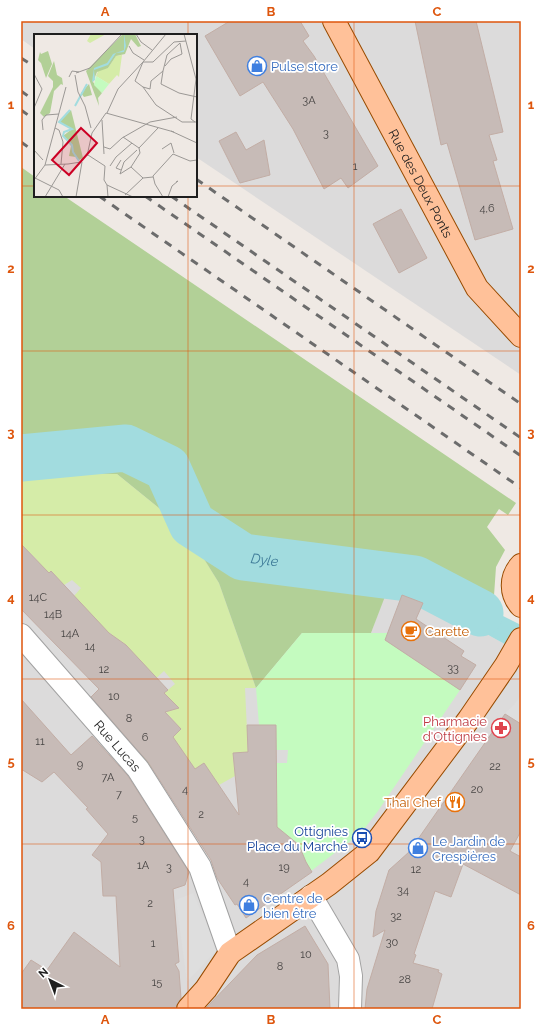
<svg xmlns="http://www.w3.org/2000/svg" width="542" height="1030" font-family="Raleway,sans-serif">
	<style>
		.residential { fill: #dcdbdb }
		.grass { fill: #d5eca8 }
		.forest { fill: #b2d097 }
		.park { fill: #c4fbbf }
		.parking { fill: #dedede }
		.water { fill: #a2dcdf }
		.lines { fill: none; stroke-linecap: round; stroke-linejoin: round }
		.river { stroke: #a2dcdf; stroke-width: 47 }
		.building { fill: #c7bbb7; stroke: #c2ada5 }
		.minor-casing { stroke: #a2a2a2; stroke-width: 24 }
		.major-casing { stroke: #984b00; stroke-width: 24 }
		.minor { stroke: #fff; stroke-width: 22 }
		.major { stroke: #ffc199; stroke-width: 22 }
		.rail { stroke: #6c6c6c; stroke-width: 3; stroke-dasharray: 8 8; stroke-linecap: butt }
		.grid { fill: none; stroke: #de560d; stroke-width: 1; stroke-opacity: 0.55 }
		.labels { text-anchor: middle; stroke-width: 3.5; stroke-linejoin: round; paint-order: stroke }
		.number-label { font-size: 11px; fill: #484544 }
		.shop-label { font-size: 13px; fill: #366cbe; stroke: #fff; text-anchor: start }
		.street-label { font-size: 13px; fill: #1e1e1e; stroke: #fff }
		.food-label { font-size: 13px; fill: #c56008; stroke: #fff; text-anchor: start }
		.health-label { font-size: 13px; fill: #be3a42; stroke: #fff; text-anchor: end }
		.transit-label { font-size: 13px; fill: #164399; stroke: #fff; text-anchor: end }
		.water-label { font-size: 14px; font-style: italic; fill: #3f7c99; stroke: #fff }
		.inset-river { fill: none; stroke: #a2dcdf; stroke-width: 2 }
		.inset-road { fill: none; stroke: #9b9895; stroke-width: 1 }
		.view { fill: #cc0024; fill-opacity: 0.15; stroke: #cc0024; stroke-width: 2 }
		.inset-edge { fill: none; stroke: #1e1e1e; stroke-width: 2 }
		.neatline { fill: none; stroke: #de560d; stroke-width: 1.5 }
		.grid-label { font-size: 13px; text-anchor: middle; font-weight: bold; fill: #de560d }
	</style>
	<rect width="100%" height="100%" fill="#efe9e4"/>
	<!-- residential -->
	<g class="residential">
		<polygon points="21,21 521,21 521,375 196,157 196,35 35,35 35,49 21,39"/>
		<polygon points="21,473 186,530 371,633 388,586 420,590 490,636 521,653 521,1009 21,1009"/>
	</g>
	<!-- grass -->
	<polygon class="grass" points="21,473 117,474 186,530 219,583 256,688 245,688 248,752 233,754 235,776 219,785 204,764 195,769 169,757 149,770 141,758 166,736 170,739 181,729 166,712 178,707 174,703 163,707 157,699 175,684 164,671 138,695 126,645 120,641 118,642 110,633 107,635 76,611 82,604 74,596 81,588 72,580 64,585 51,571 46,576 37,560 21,544 21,536 24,534 21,531"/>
	<!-- forest -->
	<polygon class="forest" points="21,167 35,177 35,196 64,196 516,503 508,515 499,509 487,527 505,550 496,567 493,610 427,578 420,590 389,586 371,633 302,633 256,688 219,583 186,530 117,474 21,473"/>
	<!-- park -->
	<path class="park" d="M 302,633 L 388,633 L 385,640 L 460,690 L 378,811 L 361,833 L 311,871 C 309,868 304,863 303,859 C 302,851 301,845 292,839 L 278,849 L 274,843 L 277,796 L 248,763 L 287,763 L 288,750 L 273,750 L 259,725 L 256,688 Z"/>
	<!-- parking -->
	<g class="parking">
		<polygon points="521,695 521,724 505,713 514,705"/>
		<polygon points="193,893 218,949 187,982 176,900"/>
	</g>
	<!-- water -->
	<polygon class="water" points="427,578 521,625 521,653 490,636 420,590"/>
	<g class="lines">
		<!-- river -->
		<path class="river" id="s1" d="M 21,458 L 126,448 L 167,468 L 192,524 L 243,557 L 415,579 L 480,613"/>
	</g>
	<!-- building -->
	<g class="building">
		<polygon points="230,21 300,21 309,36 303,41 314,56 378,166 348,188 341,178 324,189 293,129 263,82 240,96 205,36"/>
		<polygon points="415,21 476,21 503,132 489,135 497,160 493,161 513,229 475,240 447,143 441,145"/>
		<polygon points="236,132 246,150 264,140 270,175 240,183 219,141"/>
		<polygon points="401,209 427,258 399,273 373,224"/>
		<polygon points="21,544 49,573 51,571 109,633 126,645 168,690 164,693 179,708 165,712 181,729 173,737 195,769 204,763 239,815 233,753 248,752 247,725 276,725 277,827 299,845 306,862 312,872 246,918 237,904 235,905 217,878 211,860 148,762 91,697 99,689 21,609"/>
		<polygon points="402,595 423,603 416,619 464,651 461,656 476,665 460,690 385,640"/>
		<polygon points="21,699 71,755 92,736 128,776 189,872 185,885 173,889 179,962 175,964 179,971 181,998 176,1009 21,1009 21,974 31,960 47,970 74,932 120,967 116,896 103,896 101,862 92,855 108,834 86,809 88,808 54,772 42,782 21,769"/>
		<polygon points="505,714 521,724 521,831 510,851 521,857 521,895 463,864 451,897 435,891 414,954 416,955 413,963 439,970 438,972 442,974 432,1009 365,1009 367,989 385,930 373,937 376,911 389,870 409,852"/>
		<polygon points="305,926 328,964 330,1009 205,1009 257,955"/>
	</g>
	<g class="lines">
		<defs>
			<g id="minor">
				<path id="s2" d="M 21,635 L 138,769 L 200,867 L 230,953"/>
				<polyline points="311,896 348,959 351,976 350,1009"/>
			</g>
			<g id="major">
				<path id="s3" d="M 334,21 L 477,288 L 521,336"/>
				<path d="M 521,565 C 510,577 510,594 521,606"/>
				<polyline points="188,1009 206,989 230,953 329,884 369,852 469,719 506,665 521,639"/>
			</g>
		</defs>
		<!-- minor casing -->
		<use href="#minor" class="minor-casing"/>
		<!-- major casing -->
		<use href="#major" class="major-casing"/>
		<!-- minor -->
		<use href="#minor" class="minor"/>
		<!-- major -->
		<use href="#major" class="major"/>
		<!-- rail -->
		<g class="rail">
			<polyline points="21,58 35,67"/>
			<polyline points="21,91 35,101"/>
			<polyline points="21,110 35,120"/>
			<polyline points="21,142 35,152"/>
			<polyline points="196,179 521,404"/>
			<polyline points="99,196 521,488"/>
			<polyline points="145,196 521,456"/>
			<polyline points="171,196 521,438"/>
		</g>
	</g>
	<!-- grid -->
	<path class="grid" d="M 188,21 L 188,35M 354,21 L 354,1009M 21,186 L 35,186M 196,186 L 521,186M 188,196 L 188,1009M 21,351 L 521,351M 21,515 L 521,515M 21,679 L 521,679M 21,844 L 521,844"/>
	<!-- icons -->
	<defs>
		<symbol id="shop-ring" viewBox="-11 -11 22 22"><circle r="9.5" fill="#fff" stroke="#3f7fe0" stroke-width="1.5"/><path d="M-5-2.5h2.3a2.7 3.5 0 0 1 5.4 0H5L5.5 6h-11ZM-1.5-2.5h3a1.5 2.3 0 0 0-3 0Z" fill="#3f7fe0"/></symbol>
		<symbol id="cafe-ring" viewBox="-11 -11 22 22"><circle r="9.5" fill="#fff" stroke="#e8710a" stroke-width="1.5"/><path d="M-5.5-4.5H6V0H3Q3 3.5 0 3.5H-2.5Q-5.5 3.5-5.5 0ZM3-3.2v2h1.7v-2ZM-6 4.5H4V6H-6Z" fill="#e8710a"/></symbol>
		<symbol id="pharmacy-ring" viewBox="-11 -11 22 22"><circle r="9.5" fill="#fff" stroke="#e0444e" stroke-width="1.5"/><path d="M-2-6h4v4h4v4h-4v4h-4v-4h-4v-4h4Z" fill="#e0444e"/></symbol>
		<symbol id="restaurant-ring" viewBox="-11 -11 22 22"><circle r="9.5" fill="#fff" stroke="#e8710a" stroke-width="1.5"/><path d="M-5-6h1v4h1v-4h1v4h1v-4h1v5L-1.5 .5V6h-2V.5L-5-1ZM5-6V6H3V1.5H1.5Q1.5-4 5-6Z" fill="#e8710a"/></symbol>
		<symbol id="bus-ring" viewBox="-11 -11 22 22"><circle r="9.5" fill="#fff" stroke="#1a4fb4" stroke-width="1.5"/><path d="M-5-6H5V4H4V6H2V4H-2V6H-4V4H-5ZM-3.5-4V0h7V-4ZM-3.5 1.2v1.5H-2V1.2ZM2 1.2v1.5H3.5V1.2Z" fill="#1a4fb4"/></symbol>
	</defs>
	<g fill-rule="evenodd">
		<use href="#shop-ring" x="246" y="55" width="22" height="22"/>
		<use href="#cafe-ring" x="400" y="620" width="22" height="22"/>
		<use href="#pharmacy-ring" x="490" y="717" width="22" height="22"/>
		<use href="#restaurant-ring" x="444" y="791" width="22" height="22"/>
		<use href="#bus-ring" x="351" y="827" width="22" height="22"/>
		<use href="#shop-ring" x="407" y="837" width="22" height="22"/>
		<use href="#shop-ring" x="238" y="894" width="22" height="22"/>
	</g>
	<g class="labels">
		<!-- number labels -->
		<g class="number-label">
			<text x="309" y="104">3A</text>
			<text x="326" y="137">3</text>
			<text x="355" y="170">1</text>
			<text x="487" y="212">4,6</text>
			<text x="38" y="601">14C</text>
			<text x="53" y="618">14B</text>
			<text x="70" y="637">14A</text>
			<text x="90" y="650">14</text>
			<text x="453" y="672">33</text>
			<text x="104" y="673">12</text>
			<text x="114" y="700">10</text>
			<text x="129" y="722">8</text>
			<text x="145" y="741">6</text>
			<text x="40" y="745">11</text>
			<text x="80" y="768">9</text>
			<text x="495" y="770">22</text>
			<text x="108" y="781">7A</text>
			<text x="185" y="793">4</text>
			<text x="477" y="793">20</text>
			<text x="119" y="798">7</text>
			<text x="201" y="818">2</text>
			<text x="135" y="821">5</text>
			<text x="142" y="843">3</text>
			<text x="143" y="869">1A</text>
			<text x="169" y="871">3</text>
			<text x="284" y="871">19</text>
			<text x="416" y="873">12</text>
			<text x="246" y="885">4</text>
			<text x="403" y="894">34</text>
			<text x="150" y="907">2</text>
			<text x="396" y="920">32</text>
			<text x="392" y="946">30</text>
			<text x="153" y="947">1</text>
			<text x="306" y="958">10</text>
			<text x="280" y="970">8</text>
			<text x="405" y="983">28</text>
			<text x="157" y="986">15</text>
		</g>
		<!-- shop labels -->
		<g class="shop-label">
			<text x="271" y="71">Pulse store</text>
			<text x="432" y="846">Le Jardin de<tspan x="432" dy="15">Crespières</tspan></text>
			<text x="263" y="903">Centre de<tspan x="263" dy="15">bien être</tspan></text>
		</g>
		<!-- street labels -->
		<g class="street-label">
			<text dy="5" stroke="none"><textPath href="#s3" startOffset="184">Rue des Deux Ponts</textPath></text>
			<text dy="5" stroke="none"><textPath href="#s2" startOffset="147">Rue Lucas</textPath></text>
		</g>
		<!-- food labels -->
		<g class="food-label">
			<text x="425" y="636">Carette</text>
			<text x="441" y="807" text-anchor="end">Thaï Chef</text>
		</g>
		<!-- health labels -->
		<g class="health-label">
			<text x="487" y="726">Pharmacie<tspan x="487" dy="15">d'Ottignies</tspan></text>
		</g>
		<!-- transit labels -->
		<g class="transit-label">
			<text x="348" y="836">Ottignies<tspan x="348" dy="15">Place du Marché</tspan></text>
		</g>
		<!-- water labels -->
		<g class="water-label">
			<text dy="5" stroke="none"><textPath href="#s1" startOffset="295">Dyle</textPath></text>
		</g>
	</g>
	<!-- overview -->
	<g transform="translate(34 34)">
		<rect width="163" height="163" fill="#efe9e4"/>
		<path d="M 57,0 L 72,0 L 56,9 L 53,7 ZM 88,21 L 85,43 L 83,41 L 75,50 L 62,42 L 65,35 L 74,34 L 82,22 Z" fill="#d5eca8"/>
		<path d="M 89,0 L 101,0 L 107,12 L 104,13 L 97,5 L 91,20 L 82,22 L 74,34 L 63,38 L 59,48 L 68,59 L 64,64 L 65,72 L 52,37 ZM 14,17 L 18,30 L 12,44 L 7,29 L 4,26 L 6,18 L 7,20 ZM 20,27 L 23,41 L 28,44 L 29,51 L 27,50 L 20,57 L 16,79 L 10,83 L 6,79 L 19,53 L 19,47 L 14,42 ZM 55,50 L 58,61 L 50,63 L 47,59 ZM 37,76 L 49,124 L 45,126 L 42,123 L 35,122 L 37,112 L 29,102 L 38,95 L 25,88 Z" fill="#b2d097"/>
		<path d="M 62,42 L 75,50 L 68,59 L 60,51 Z" fill="#c4fbbf"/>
		<path d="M 90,0 L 92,12 L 90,18 L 82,19 L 74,31 L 60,36 L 61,46 L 58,48 L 60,34 L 73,29 L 79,20 L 90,16 Z" fill="#a2dcdf"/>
		<path class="inset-river" d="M 41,72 L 53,50M 36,76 L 25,88 L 38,95 L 30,98 L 29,102 L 38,111 L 39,118 L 45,127"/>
		<path class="inset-road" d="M 102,0 L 107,8 L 118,16M 150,0 L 162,45 L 157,85 L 161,88M 95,12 L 99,19 L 110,26M 109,28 L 119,28 L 140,8 L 152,7M 129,37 L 133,21 L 146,9 L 148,20 L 137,25 L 131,32M 42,39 L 56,34 L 88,0M 0,40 L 8,55 L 0,74M 41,41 L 44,58 L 51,72 L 57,94M 35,43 L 38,37 L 45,38M 101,47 L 109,53 L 122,71 L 148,88M 101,47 L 109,28 L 132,0M 109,53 L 116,55 L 117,47 L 129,37 L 127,50 L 145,59 L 163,63M 73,79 L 84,55 L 109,28M 68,86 L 70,120M 148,88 L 163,88M 21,94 L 25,96 L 29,108 L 27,130M 9,96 L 8,86 L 12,81 L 25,80M 137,97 L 163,109M 89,103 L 105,114 L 106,119 L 97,133 L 86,140 L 90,128 L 103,116M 70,113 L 76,115 L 88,104 L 116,88 L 143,83M 105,114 L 124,94M 128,115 L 137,109 L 140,119M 0,116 L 9,126M 54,121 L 71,132 L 70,146 L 73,151 L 99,163M 53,122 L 58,99 L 72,79 L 140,98M 11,131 L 34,130 L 47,128 L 48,125M 76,132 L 82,123 L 98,109M 97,133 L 109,144M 87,136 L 82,134 L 87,126M 1,144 L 25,156 L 29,163M 0,146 L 11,131 L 32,53M 73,151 L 74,163M 91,161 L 109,144 L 119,143M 11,163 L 31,130M 42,163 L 48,128M 129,163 L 121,150 L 119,142 L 139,120 L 156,127 L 163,126M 134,163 L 138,152 L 144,147 L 142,148"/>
		<path class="view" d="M 47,94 L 63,109 L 35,141 L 18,126 Z"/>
		<rect width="163" height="163" class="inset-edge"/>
	</g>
	<!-- border -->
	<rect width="542" height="1030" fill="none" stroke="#ffffff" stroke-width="44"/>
	<!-- north arrow -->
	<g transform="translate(50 980) rotate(318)" stroke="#ffffff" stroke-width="3" paint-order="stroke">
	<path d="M0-3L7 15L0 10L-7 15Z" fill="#1e1e1e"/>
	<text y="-6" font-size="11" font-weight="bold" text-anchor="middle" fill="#1e1e1e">N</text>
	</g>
	<rect x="22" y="22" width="498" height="986" class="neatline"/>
	<g class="grid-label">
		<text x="105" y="16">A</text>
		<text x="271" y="16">B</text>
		<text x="437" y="16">C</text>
		<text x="11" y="109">1</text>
		<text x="531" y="109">1</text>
		<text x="11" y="273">2</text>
		<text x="531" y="273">2</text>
		<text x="11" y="437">3</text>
		<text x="531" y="437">3</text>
		<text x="11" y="602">4</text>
		<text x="531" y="602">4</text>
		<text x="11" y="766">5</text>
		<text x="531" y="766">5</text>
		<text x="11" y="930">6</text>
		<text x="531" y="930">6</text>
		<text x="105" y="1024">A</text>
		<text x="271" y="1024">B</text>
		<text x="437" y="1024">C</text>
	</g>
</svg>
